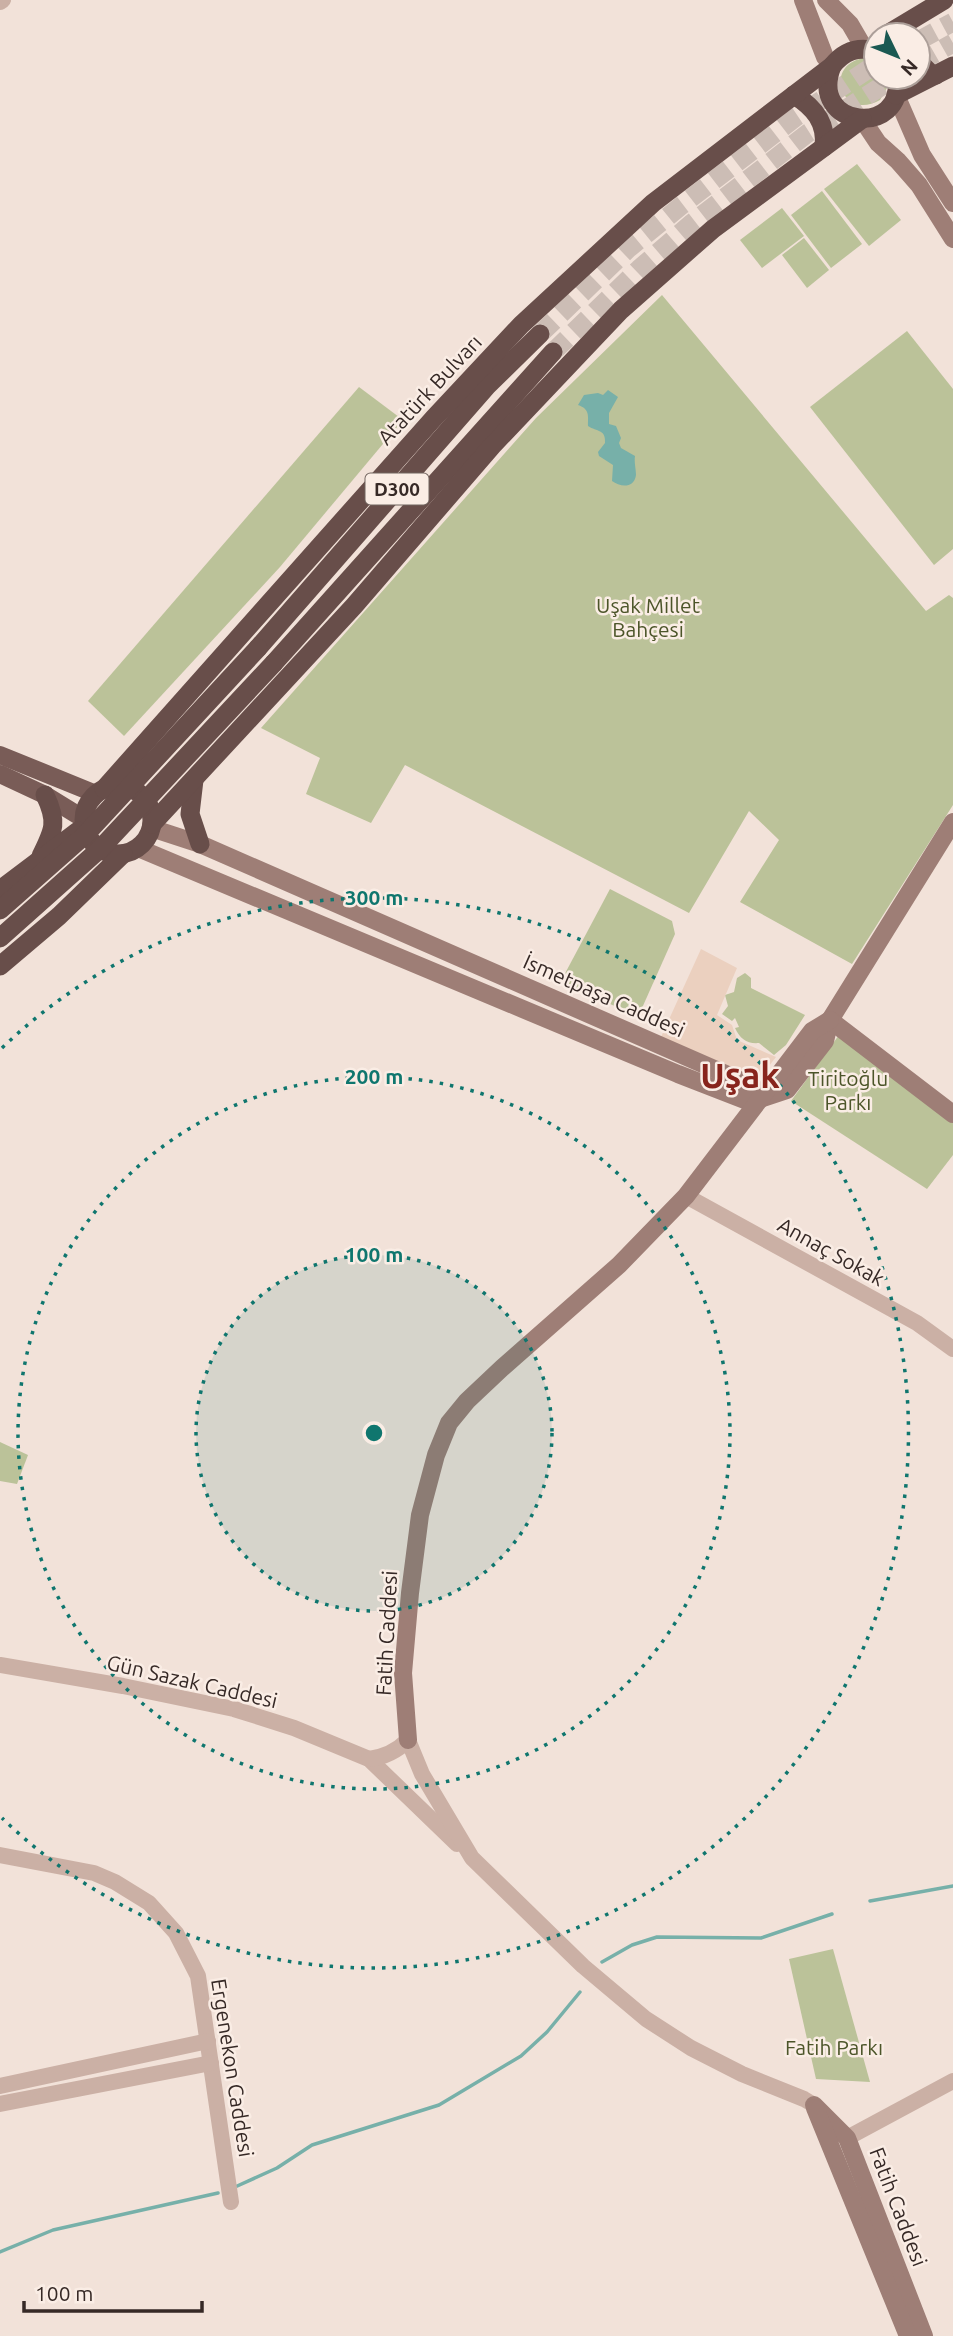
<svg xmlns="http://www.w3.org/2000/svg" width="953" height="2336" font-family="Ubuntu,sans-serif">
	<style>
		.green { fill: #bbc299 }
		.plaza { fill: #ebd0bf }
		.water { fill: #77b0a9 }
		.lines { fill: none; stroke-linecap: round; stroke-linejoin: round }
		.stream { stroke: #77b0a9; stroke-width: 3.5 }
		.trunk-tunnel { stroke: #ccbdb5; stroke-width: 19; stroke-dasharray: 19 10; stroke-linecap: butt }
		.tertiary { stroke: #cbb0a5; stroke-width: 16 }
		.secondary { stroke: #9e7e76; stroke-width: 18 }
		.primary { stroke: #795c57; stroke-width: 18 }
		.trunk { stroke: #684e4a; stroke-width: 19 }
		.trunk-bridge { stroke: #684e4a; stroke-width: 19 }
		.ring { fill: none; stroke: #0f766e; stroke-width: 3.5; stroke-dasharray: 3.5 7 }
		.labels { text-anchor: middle; stroke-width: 5; stroke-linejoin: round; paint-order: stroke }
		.shield { fill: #faede5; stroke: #71645f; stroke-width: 2 }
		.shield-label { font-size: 19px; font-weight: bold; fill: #362926 }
		.street-label { font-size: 21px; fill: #362926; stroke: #faede5 }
		.park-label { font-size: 21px; fill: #4c5529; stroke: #faede5 }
		.town-label { font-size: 35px; font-weight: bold; fill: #88241c; stroke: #faede5 }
		.centre { fill: #0f766e; stroke: #faede5; stroke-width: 3.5 }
		.ring-label { font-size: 21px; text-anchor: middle; font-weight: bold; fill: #0f766e; stroke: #faede5; stroke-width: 5; stroke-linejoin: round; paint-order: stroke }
	</style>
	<rect width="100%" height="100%" fill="#f2e2d9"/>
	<!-- green -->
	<g class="green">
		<path d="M 864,58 L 876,62 L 876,77 L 887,77 L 888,86 L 880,100 C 842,122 822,65 864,58 Z"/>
		<polygon points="857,164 901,220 869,246 824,189"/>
		<polygon points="822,191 862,244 831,268 791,215"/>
		<polygon points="782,208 804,236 762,268 740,240"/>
		<polygon points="804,238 829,270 807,288 782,255"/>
		<polygon points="662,295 926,611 949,595 953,598 953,805 852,964 740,902 779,840 749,811 689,913 405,765 371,823 306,794 320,758 261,728 536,418"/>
		<polygon points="907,331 953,389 953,549 934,565 810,407"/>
		<polygon points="359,387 403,420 280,567 124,736 88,701"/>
		<polygon points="610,889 672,921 675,934 638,1017 561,981"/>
		<path d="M 745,973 L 751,978 L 751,988 L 805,1015 L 786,1045 L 774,1055 L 759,1043 C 747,1044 740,1039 735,1028 L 739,1027 L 735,1018 L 732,1021 L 722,1014 L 728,1006 L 725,995 L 734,992 L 737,978 Z"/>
		<polygon points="839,1035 953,1120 953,1155 927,1189 791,1101"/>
		<polygon points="0,1442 28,1455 17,1484 0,1481"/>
		<polygon points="833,1949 870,2082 816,2079 789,1959"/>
	</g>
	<!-- plaza -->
	<polygon class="plaza" points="701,949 737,968 717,1015 732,1025 737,1040 776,1057 759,1079 661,1037"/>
	<!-- water -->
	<path class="water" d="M 608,390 L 618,397 L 609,413 L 609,424 L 616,426 L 621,438 L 619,443 L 621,448 L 635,456 C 634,462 636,469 636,475 C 634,489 620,487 612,481 L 613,465 L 599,456 L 598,452 L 605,443 C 606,429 597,432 588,426 C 588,416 590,409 578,405 L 584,395 L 598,393 L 603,395 Z"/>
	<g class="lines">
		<!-- stream -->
		<g class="stream">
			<polyline points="870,1901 953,1886"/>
			<polyline points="602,1962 632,1945 657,1937 761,1938 832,1914"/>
			<polyline points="235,2187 277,2168 312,2145 439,2105 521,2056 547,2032 580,1992"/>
			<polyline points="0,2252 53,2230 218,2193"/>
		</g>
		<!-- trunk-tunnel -->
		<g class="trunk-tunnel">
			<polyline points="918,41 953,22"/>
			<polyline points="918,63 953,43"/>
			<polyline points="540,334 628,249 682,205 796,117 876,64"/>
			<polyline points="553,352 639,269 692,223 808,133 896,77"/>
		</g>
		<!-- tertiary -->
		<g class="tertiary">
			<polyline points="0,2 3,0"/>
			<polyline points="686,1196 917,1323 953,1349"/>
			<polyline points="0,1665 123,1686 234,1709 294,1728 369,1759 457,1844"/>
			<path d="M 369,1759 C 385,1757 397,1751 408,1740 L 422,1774 L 472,1858 L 583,1966 L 646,2019 L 691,2048 L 742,2074 L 804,2099 L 814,2105"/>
			<polyline points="0,1855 94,1873 115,1882 149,1903 176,1933 198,1976 231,2202"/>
			<polyline points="0,2086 208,2041"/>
			<polyline points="0,2104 211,2063"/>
			<polyline points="847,2138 953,2081"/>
		</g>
		<!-- secondary -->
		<g class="secondary">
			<polyline points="803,0 825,57 832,66"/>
			<polyline points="826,0 850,24 864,48"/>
			<polyline points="896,95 922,155 953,203"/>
			<polyline points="862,119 878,143 898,161 919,185 953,239"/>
			<polyline points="151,828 200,844 753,1086 760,1099"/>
			<polyline points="138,848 678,1074 745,1100 760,1099 787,1090 825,1041 830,1020 953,822"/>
			<polyline points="830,1020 953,1114"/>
			<polyline points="408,1740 403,1673 410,1593 420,1515 436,1455 449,1423 467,1401 502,1368 619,1265 686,1196 812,1031 830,1020"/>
			<polyline points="814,2105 847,2138 924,2336"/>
			<polyline points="815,2108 908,2336"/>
		</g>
		<!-- primary -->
		<g class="primary">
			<polyline points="0,755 96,794"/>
			<polyline points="0,774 45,795 84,819"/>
		</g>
		<!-- trunk -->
		<g class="trunk">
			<polyline points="886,35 944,0"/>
			<polyline points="918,61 930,73 936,75"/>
			<path d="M 832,66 C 807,129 906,138 897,77"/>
			<path d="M 794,95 C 814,107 827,123 824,147"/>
			<polyline points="896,95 953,66"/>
			<polyline points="258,648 487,386 540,334"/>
			<polyline points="274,663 553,352"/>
			<polyline points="194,780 190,814 200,844"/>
			<circle cx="118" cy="820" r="34"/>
			<path d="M 104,789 L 433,419 L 521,325 L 653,203 L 832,66 C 844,51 857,46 876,51"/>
			<polyline points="152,824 354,606 492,446 621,310 713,229 862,119"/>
			<path d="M 41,856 C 54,830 58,822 45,795"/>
			<polyline points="0,890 78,831"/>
			<polyline points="0,966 59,916 123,854"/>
		</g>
		<!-- trunk-bridge -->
		<g class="trunk-bridge">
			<polyline points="0,910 85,835 258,648"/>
			<polyline points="0,938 101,848 274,663"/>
		</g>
	</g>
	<!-- distance rings -->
	<circle cx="374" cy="1433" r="178" fill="#0f766e" fill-opacity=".12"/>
	<g class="ring">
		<circle cx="374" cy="1433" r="178"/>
		<circle cx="374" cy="1433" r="356"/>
		<path d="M2 1048A535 535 0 1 1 2 1818"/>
	</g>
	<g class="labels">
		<!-- shield labels -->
		<rect class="shield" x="365.5" y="473.5" width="63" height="31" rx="5"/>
		<g class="shield-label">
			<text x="397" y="496">D300</text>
		</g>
		<!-- street labels -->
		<g class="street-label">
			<text transform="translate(430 390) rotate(-47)" y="7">Atatürk Bulvarı</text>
			<text transform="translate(604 996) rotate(24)" y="7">İsmetpaşa Caddesi</text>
			<text transform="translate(831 1252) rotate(29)" y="7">Annaç Sokak</text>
			<text transform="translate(387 1633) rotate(-87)" y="7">Fatih Caddesi</text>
			<text transform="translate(192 1682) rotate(13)" y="7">Gün Sazak Caddesi</text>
			<text transform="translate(232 2068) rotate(81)" y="7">Ergenekon Caddesi</text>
			<text transform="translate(898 2207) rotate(69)" y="7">Fatih Caddesi</text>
		</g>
		<!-- park labels -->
		<g class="park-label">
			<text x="648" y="613">Uşak Millet<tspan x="648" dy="24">Bahçesi</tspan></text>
			<text x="848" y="1086">Tiritoğlu<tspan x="848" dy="24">Parkı</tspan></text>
			<text x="834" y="2055">Fatih Parkı</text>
		</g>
		<!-- town labels -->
		<g class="town-label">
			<text x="740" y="1088">Uşak</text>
		</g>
	</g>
	<circle cx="374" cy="1433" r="10" class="centre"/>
	<g class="ring-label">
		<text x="374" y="905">300 m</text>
		<text x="374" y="1084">200 m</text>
		<text x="374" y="1262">100 m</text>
	</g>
	<!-- north arrow -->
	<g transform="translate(897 56) rotate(133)"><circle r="33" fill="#faede5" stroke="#ac9f99" stroke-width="2"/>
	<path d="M0-5L12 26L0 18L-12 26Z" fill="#1a5952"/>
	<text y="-10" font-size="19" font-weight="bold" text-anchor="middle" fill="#362926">N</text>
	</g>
	<!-- scale -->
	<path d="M24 2301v10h178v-10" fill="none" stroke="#362926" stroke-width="3.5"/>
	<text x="35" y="2301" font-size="21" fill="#362926" stroke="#faede5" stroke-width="5" paint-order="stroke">100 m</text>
</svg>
